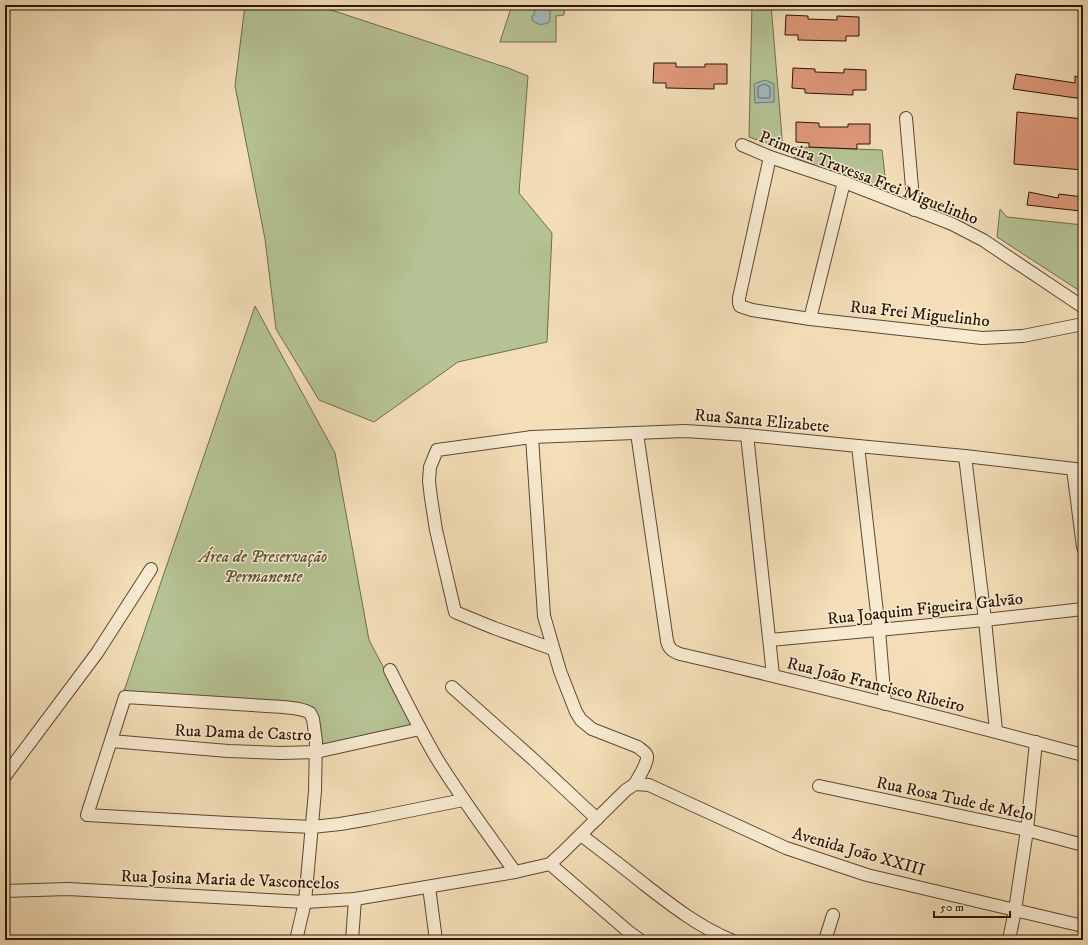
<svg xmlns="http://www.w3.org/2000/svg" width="1088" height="945" font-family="'IM FELL DW Pica',serif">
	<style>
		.green { fill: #b5c293; stroke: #706c4c }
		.water { fill: #a1b9bb; stroke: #727773 }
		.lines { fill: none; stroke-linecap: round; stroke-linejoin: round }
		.shore { stroke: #666760; stroke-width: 1 }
		.building { fill: #de987a; stroke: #2b1506 }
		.minor-casing { stroke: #5d4732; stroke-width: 14 }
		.minor { stroke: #f7ead0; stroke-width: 12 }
		.labels { text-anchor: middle; stroke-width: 3; stroke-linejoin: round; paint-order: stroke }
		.street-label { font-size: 17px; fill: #2b1506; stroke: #f7ead0 }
		.park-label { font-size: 17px; font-style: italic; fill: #5b5237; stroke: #f7ead0 }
	</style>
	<rect width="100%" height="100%" fill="#f3deb7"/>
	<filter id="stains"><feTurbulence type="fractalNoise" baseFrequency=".005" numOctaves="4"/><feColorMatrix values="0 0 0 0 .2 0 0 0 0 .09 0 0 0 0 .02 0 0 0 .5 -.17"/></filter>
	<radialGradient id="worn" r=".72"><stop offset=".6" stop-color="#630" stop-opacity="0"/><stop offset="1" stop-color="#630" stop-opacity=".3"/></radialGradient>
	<!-- green -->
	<g class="green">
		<polygon points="245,5 316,5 508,68 528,76 519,193 552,233 547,342 458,362 374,422 319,400 276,329 265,239 235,86"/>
		<polygon points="512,5 565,5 564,15 556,16 556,42 500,42"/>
		<polygon points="752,5 771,5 783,149 749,137"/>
		<polygon points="796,147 882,150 887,193 795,158"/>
		<polygon points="1000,209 1007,217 1083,225 1083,293 997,237"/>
		<polygon points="255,306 335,453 369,640 414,725 319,748 314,710 310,706 305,705 124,691"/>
	</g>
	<!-- water -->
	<g class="water">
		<path d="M 538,5 L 547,5 L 550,9 L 550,22 C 543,25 538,26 532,20 L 532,16 L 534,15 L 535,9 Z"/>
		<polygon points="765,80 774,84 774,102 755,103 754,84"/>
	</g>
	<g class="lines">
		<!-- shore -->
		<polygon class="shore" points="765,84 770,87 770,97 768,98 760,98 758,97 758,87"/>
	</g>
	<!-- building -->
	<g class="building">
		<polygon points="786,15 808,16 808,19 837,20 837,16 859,17 859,36 846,36 846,41 798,40 798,35 785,35"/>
		<polygon points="654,63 676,63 676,67 705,67 705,64 727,64 727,84 714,84 714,89 666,88 666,83 653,83"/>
		<polygon points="793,68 815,69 815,72 844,73 844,69 866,70 866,90 853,90 853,95 805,93 805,89 792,88"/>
		<polygon points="1016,74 1075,83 1075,76 1083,78 1083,99 1013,89"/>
		<polygon points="1017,112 1083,119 1083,170 1014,164"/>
		<polygon points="796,122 819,123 819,127 848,127 848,124 870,124 870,144 857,144 857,149 809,147 809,143 796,142"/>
		<polygon points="1029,192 1058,198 1059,194 1083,197 1083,207 1080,207 1080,211 1027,205"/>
	</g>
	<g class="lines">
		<defs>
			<g id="minor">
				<polyline points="906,118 914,210"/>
				<polyline points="742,145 770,157 844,182 952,224 983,240 1083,307"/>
				<polyline points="770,157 739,298 739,303 740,306 752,310 810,319 982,338 1023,336 1083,324"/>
				<polyline points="810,319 844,182"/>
				<path d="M 637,433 L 667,641 C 669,649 672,651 680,654 C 815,685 949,719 1083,755"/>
				<polyline points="747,435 773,675"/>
				<path d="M 532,437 L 544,616 L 560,671 L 576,712 L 581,720 L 592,729 L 638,747 C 641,750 646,752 647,756 C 648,763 638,778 635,784"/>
				<polyline points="858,446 879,630 885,704"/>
				<polyline points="965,456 985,620 996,731"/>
				<polyline points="1073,469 1083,547"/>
				<polyline points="770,640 985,620 1083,609"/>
				<polyline points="553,649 494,628 455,612 436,530 431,498 429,481 430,467 437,450 532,437 685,431 747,435 858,446 965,456 1083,470"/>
				<path d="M 390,670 C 405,700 420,730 437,759 C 461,798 489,835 515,872"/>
				<polyline points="452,687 534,760 597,819"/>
				<polyline points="111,741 228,751 281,753 316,752 420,729"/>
				<polyline points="5,776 97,653 151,569"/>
				<polyline points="819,786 1027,830 1083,845"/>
				<path d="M 581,835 C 602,851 623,867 644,884 C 671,905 699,927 731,940"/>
				<polyline points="550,864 630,933 640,940"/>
				<polyline points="429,887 436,940"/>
				<polyline points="5,891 68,889 305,902 355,899 515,872 550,864 562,853 626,790 635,784 649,785 786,848 867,875 1015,910 1083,926"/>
				<path d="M 296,940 L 305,902 L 315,791 L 316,741 L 313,719 L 310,713 C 302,708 292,708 283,707 L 125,697 L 87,815 L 228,823 L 312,827 L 340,824 L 369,819 L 463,800"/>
				<polyline points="352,940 355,899"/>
				<polyline points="825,940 833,915"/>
				<polyline points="1009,940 1015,910 1027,830 1036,742"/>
			</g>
		</defs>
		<!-- minor casing -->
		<use href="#minor" class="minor-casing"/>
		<!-- minor -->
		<use href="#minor" class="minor"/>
	</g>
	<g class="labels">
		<!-- street labels -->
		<g class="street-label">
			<text transform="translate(869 177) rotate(21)" y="6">Primeira Travessa Frei Miguelinho</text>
			<text transform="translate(920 313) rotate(6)" y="6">Rua Frei Miguelinho</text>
			<text transform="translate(762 420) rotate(5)" y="6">Rua Santa Elizabete</text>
			<text transform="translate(925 608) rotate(-6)" y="6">Rua Joaquim Figueira Galvão</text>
			<text transform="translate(876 684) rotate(14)" y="6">Rua João Francisco Ribeiro</text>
			<text transform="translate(243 732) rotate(2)" y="6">Rua Dama de Castro</text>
			<text transform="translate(955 798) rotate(12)" y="6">Rua Rosa Tude de Melo</text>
			<text transform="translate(859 851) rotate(16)" y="6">Avenida João XXIII</text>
			<text transform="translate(230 879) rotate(2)" y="6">Rua Josina Maria de Vasconcelos</text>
		</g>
		<!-- park labels -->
		<g class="park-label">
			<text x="263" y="562">Área de Preservação<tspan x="263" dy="20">Permanente</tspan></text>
		</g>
	</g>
	<!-- margin -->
	<rect width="1088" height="945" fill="none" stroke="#f3deb7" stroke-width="20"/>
	<rect x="6" y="6" width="1076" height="933" fill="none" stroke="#2b1506" stroke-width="2"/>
	<rect x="10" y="10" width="1068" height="925" fill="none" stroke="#2b1506"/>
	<!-- scale -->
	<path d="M934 911v6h76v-6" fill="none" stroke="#2b1506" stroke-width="2"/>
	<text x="940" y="911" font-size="12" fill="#2b1506" stroke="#f7ead0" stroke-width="3" paint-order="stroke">50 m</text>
	<rect width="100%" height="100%" filter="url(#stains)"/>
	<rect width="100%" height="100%" fill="url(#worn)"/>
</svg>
